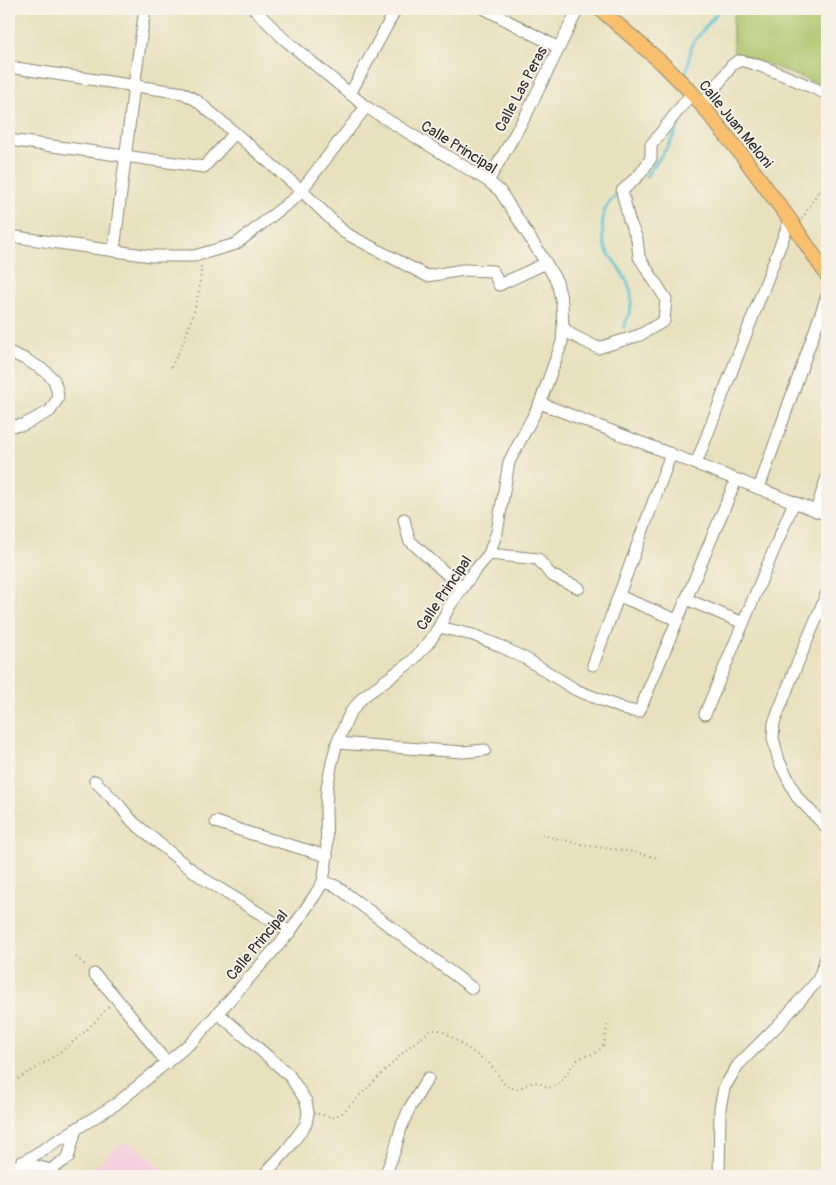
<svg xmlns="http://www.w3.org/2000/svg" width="836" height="1185" font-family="Pangolin,sans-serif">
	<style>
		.built { fill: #f4cfdd }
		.green { fill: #adc46a; stroke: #6c784a }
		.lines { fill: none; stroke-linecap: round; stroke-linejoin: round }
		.stream { stroke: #5ac4d6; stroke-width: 3 }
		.minor-casing { stroke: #8a8674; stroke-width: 13 }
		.major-casing { stroke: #8a8674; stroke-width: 16 }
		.path { stroke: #8a8674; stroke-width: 2; stroke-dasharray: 1 4; stroke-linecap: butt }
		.minor { stroke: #fff; stroke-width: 11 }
		.major { stroke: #f8bf6c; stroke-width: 14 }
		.labels { text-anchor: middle; stroke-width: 4; stroke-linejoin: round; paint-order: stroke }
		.street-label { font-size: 15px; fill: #2b2b2b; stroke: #f7f3e8 }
	</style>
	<rect width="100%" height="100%" fill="#f7f3e8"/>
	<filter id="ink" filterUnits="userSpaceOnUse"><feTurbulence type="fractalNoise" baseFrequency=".02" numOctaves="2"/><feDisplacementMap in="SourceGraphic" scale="10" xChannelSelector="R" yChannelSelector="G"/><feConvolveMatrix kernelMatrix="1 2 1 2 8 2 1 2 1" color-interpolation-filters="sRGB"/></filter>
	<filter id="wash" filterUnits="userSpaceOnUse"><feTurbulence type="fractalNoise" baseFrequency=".0096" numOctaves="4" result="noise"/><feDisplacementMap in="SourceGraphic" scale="20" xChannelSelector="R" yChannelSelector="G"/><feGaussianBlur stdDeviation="1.12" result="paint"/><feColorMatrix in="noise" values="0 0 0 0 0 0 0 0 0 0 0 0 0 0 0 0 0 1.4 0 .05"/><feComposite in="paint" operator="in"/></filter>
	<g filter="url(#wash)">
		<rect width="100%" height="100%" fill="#e8e1bd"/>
		<!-- built -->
		<polygon class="built" points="124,1143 129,1143 137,1147 170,1176 86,1176 115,1149"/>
		<!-- green -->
		<path class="green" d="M 736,9 L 827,9 L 827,87 L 734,52 C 733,38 731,22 736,9 Z"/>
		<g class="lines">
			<!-- stream -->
			<g class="stream">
				<polyline points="9,15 11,9"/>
				<polyline points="685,81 692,44 720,9"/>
				<path d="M 646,176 C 659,159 678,136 681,115"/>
				<path d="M 620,193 C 613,197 608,203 605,210 C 601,218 602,241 606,249 C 614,263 625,273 630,289 C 634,304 629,314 624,327"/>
			</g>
		</g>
	</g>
	<g filter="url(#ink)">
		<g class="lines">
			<defs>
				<g id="minor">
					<polyline points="485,9 559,48"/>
					<polyline points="9,67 183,93 196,100 235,133 301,190 345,233 427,276 463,270 493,271 499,285 546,263"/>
					<polyline points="350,94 396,9"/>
					<path d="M 702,106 L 732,65 C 734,64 736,62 738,61 C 750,59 813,88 827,94"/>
					<polyline points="9,140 204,167 235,133"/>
					<polyline points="488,181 526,115 578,9"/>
					<polyline points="9,236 151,256 194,256 236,244 296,197 366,107"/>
					<polyline points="114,250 134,86 145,9"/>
					<polyline points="563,327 572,335 598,348 640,335 664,321 666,299 639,257 637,239 629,220 622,191 641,173 651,158 651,145 692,93"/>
					<polyline points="9,352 25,359 45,371 54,380 57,390 58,398 50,411 23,425 9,426"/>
					<polyline points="540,403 827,515"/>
					<polyline points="696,464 790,220"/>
					<polyline points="759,488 827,296"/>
					<polyline points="816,511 827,477"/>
					<polyline points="404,519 409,540 462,588"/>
					<polyline points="489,554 538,559 551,575 579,588"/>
					<polyline points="827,593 793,674 774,723 773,738 779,761 797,797 827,828"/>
					<polyline points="619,596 677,620"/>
					<polyline points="686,599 743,623"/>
					<polyline points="439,627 473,635 498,645 528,660 576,690 627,710 639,712 736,480"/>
					<polyline points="593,665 671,454"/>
					<polyline points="705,714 794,502"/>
					<polyline points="337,743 463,752 485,750"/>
					<polyline points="95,781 119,805 133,822 184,864 204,879 290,932"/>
					<polyline points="216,822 252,834 327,856"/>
					<polyline points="323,882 336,886 472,988"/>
					<path d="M 94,974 C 122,1001 142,1033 167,1063"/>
					<polyline points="218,1013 289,1075 306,1101 308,1113 306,1124 287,1150 263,1176"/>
					<polyline points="22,1162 50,1170 68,1158 76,1129"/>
					<polyline points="9,1169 17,1166 116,1104 193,1041 290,932 315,895 323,882 327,856 326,809 327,787 332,762 337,743 350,713 363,697 412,661 430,641 439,627 449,607 473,573 489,554 497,532 509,462 540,403 562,342 563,327 562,303 557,282 546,263 500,191 488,181 366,107 284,39 254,9"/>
					<polyline points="385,1176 395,1150 401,1128 409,1109 428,1078"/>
					<polyline points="719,1176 720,1108 724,1088 738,1065 781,1022 818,980 827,956"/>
				</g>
				<polyline id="major" points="600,9 663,64 692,93 741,154 790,220 827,275"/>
			</defs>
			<!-- minor casing -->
			<use href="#minor" class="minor-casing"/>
			<!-- major casing -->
			<use href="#major" class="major-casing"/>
			<!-- path -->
			<g class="path">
				<polyline points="802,219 819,190 827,191"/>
				<path d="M 171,367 C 188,334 201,301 201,264"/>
				<polyline points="542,835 588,846 634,852 659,858"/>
				<polyline points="76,957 87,967"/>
				<path d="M 9,1083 C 46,1065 83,1038 109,1006"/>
				<path d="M 318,1114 L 333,1117 L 342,1113 L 409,1047 L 431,1030 L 439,1030 L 446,1033 L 490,1064 L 506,1086 L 517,1089 C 523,1087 532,1080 539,1083 C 544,1085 547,1089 553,1087 C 564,1084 570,1064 580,1058 C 587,1054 596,1055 601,1048 C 606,1042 606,1032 607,1025"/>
			</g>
			<!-- minor -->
			<use href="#minor" class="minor"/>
			<!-- major -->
			<use href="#major" class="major"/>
		</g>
	</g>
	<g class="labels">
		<!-- street labels -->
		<g class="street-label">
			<text transform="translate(521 89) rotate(-62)" y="5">Calle Las Peras</text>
			<text transform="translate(736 124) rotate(51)" y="5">Calle Juan Meloni</text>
			<text transform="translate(459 147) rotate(32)" y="5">Calle Principal</text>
			<text transform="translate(444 593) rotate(-56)" y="5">Calle Principal</text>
			<text transform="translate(257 945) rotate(-50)" y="5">Calle Principal</text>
		</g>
	</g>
	<!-- margin -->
	<rect width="836" height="1185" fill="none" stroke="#f7f3e8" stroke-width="30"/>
</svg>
